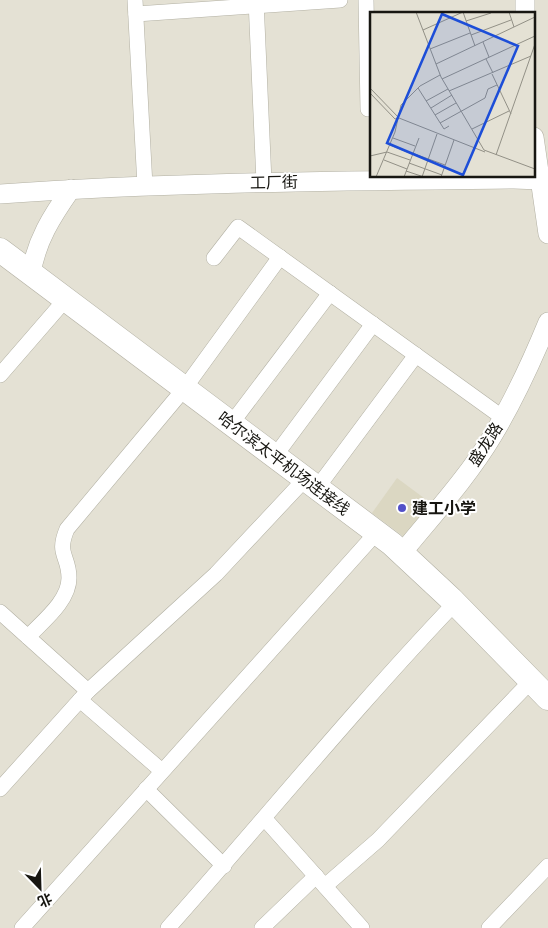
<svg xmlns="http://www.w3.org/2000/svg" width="548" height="928" font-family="Inter,'Noto Sans SC',sans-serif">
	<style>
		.built { fill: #dbd7c2 }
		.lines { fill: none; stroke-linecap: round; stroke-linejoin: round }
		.minor-casing { stroke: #b2b0a3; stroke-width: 16 }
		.tertiary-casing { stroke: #b2b0a3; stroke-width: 20 }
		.primary-casing { stroke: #b2b0a3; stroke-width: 25 }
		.minor { stroke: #fff; stroke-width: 15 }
		.tertiary { stroke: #fff; stroke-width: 19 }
		.primary { stroke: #fff; stroke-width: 24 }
		.poi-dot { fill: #5351c8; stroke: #fff; stroke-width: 2 }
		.labels { text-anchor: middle; stroke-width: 4; stroke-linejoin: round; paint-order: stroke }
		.street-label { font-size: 16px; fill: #171611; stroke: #fff }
		.poi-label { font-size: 16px; font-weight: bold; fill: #171611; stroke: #fff; text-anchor: start }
		.inset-road { fill: none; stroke: #929086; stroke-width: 1 }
		.view { fill: #1d4ed8; fill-opacity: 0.15; stroke: #1d4ed8; stroke-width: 2.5 }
		.inset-edge { fill: none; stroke: #171611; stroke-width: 2.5 }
	</style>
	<rect width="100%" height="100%" fill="#e4e1d4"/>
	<!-- built -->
	<polygon class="built" points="397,478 432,504 407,539 372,513"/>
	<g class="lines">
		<defs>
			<g id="minor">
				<polyline points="135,0 145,186"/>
				<polyline points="256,0 264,182"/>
				<polyline points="366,0 368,109"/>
				<polyline points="136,14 340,0"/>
				<polyline points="214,258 238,227 502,417"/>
				<polyline points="0,375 65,300"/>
				<polyline points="231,424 330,293"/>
				<polyline points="275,456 373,324"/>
				<polyline points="317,488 416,355"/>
				<polyline points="0,612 88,691"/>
				<path d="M 28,637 C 43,621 69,601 69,578 C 69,555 56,555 67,529 L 184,389 L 280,257"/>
				<polyline points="80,700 162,771"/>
				<polyline points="0,789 88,691 216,574 305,479"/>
				<polyline points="146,789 224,866"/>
				<polyline points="265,819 362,928"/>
				<polyline points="325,886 378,840 531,681"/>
				<polyline points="22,928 377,532"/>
				<path d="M 168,928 C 264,820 355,708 455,603"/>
				<polyline points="262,928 316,876"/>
				<polyline points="489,928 548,866"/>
			</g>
			<g id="tertiary">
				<polyline points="525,0 525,14"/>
				<polyline points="534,137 548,234"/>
				<path d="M 0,194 C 171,182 343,181 514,179 L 541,180 L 548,183"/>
				<path d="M 31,274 C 36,241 52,216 71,189"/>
				<path d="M 402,553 C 433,515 468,477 493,435 C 515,398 532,361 548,322"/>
			</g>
			<polyline id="primary" points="0,250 392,544 451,599 548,698"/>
		</defs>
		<!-- minor casing -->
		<use href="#minor" class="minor-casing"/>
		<!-- tertiary casing -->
		<use href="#tertiary" class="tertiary-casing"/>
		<!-- primary casing -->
		<use href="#primary" class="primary-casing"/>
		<!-- minor -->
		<use href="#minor" class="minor"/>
		<!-- tertiary -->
		<use href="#tertiary" class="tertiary"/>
		<!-- primary -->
		<use href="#primary" class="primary"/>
	</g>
	<!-- markers -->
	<circle class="poi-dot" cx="402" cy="508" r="5"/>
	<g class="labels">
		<!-- street labels -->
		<g class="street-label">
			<text transform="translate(274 182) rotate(-1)" y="6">工厂街</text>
			<text transform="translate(485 444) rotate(-57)" y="6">盛龙路</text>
			<text transform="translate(284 463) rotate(37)" y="6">哈尔滨太平机场连接线</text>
		</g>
		<!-- poi labels -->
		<g class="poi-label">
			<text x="412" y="514">建工小学</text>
		</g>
	</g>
	<!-- overview -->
	<g transform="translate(370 12)">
		<rect width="165" height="165" fill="#e4e1d4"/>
		<path class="inset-road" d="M 46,0 L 71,65 L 114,138 L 165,157M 93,0 L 105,34M 139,0 L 144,15M 96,9 L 121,1M 53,18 L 93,0M 101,23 L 141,8M 113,30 L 119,45M 60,37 L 100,21M 116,47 L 123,61M 66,52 L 165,5M 122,62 L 141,102M 72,67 L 165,24M 0,76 L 29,106 L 115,140M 48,76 L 74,117 L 79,114M 79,79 L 161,44M 0,81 L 25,107 L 29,106M 56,89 L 78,77M 61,96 L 82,83M 65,103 L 86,91M 70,111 L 115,86 L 118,77 L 127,73M 102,117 L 139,99M 23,126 L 45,134M 20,133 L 42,142M 42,141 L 75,153M 126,143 L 165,32M 0,144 L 17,140 L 40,148M 14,148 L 37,157M 39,151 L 72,163M 36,159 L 54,165M 6,165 L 25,120 L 31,93 L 50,74 L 70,63M 34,165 L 49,126M 52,165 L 67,122M 71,165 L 84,128"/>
		<path class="view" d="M 72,2 L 148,34 L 93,163 L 17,131 Z"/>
		<rect width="165" height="165" class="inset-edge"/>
	</g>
	<!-- north arrow -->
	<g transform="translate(40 888) rotate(157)" stroke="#ffffff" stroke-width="4" paint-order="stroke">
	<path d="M0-4L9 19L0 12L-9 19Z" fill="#171611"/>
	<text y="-8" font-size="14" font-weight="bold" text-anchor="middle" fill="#171611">北</text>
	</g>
</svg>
